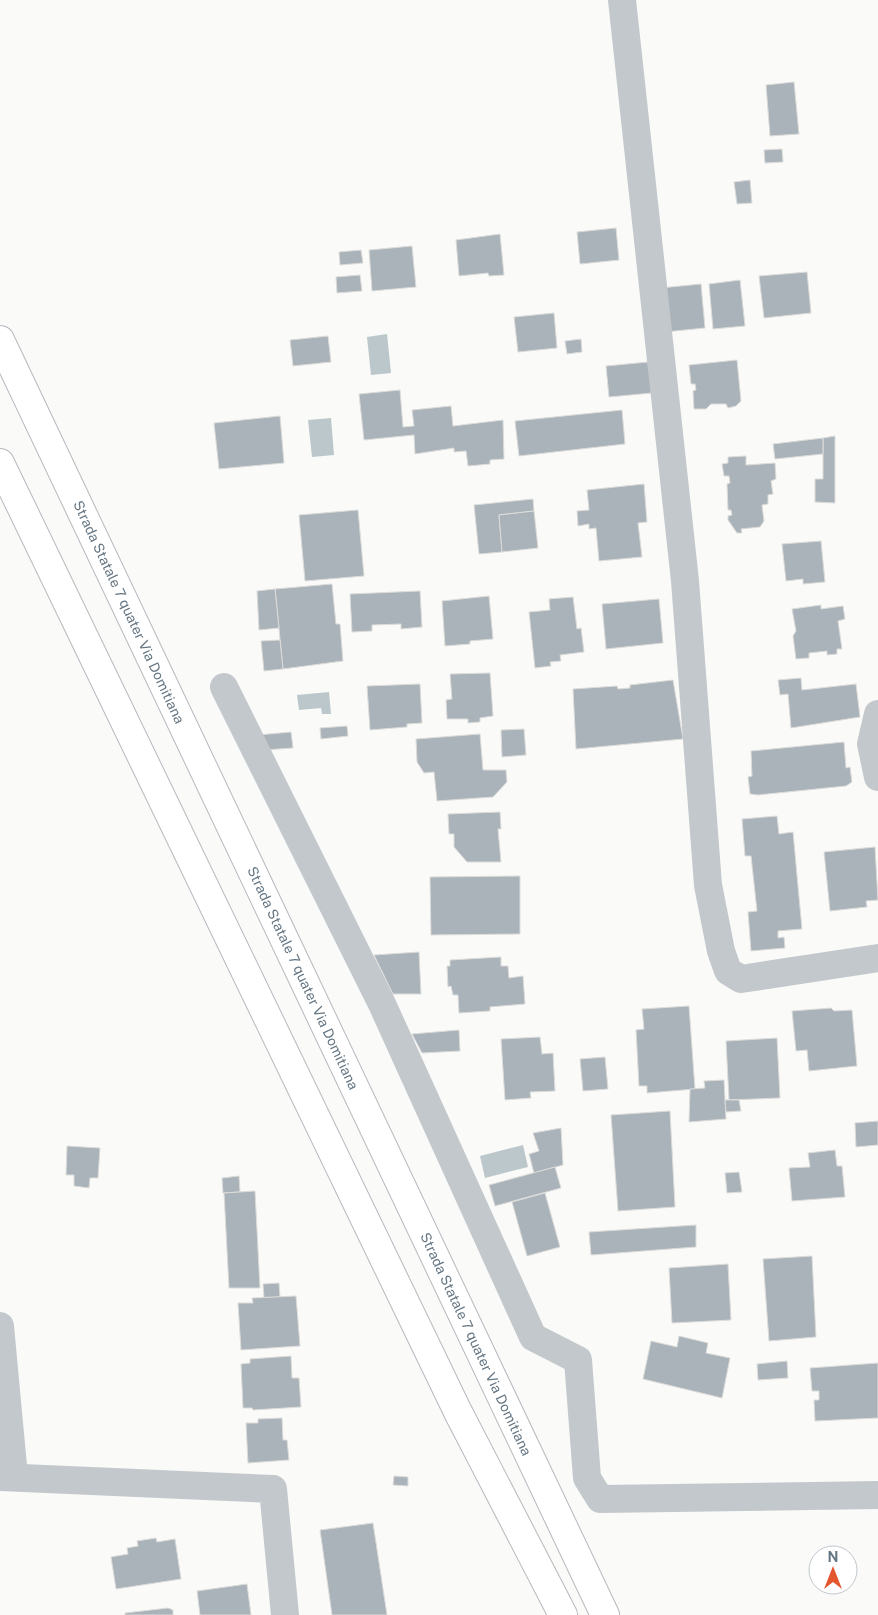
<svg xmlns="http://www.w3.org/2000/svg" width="878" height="1615" font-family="'Public Sans',sans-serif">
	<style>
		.water { fill: #bbc7cb }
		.building { fill: #aab3b9; stroke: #dcdcda }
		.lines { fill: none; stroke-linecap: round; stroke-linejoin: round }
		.highway-casing { stroke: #b4b9bd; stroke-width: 30 }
		.minor { stroke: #c3c8cc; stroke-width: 28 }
		.highway { stroke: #fff; stroke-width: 28 }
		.labels { text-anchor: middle; stroke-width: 5; stroke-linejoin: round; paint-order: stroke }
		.street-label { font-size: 14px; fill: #657683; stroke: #fff }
	</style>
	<rect width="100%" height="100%" fill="#fafaf8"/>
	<!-- water -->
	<g class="water">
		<polygon points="387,334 391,373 371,375 367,337"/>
		<polygon points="331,418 334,455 312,457 308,420"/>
		<polygon points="329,692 331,714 322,714 321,708 299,710 297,695"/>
		<polygon points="523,1145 528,1167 485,1178 480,1156"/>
	</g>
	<!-- building -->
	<g class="building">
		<polygon points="794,82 799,134 770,136 766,85"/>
		<polygon points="782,149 783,162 765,163 764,150"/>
		<polygon points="750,180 752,203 737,204 734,182"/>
		<polygon points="616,228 619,260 580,264 577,232"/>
		<polygon points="500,234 504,275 489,276 488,273 459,276 456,240"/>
		<polygon points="412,246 416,287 372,291 369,250"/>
		<polygon points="361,250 363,263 340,265 339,252"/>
		<polygon points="807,272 811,313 764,318 759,276"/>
		<polygon points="360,275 362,291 337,293 336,277"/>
		<polygon points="740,280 745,326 713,329 709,284"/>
		<polygon points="701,284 705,328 665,332 660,288"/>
		<polygon points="554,313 557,348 518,352 514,317"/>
		<polygon points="328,336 331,362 293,366 290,340"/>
		<polygon points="581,339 582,352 567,354 565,341"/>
		<polygon points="737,360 741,401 736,406 728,408 726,404 711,404 706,409 694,409 693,391 696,390 695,384 691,384 689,365"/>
		<polygon points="648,362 652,393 609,397 606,366"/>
		<polygon points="400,390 403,427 414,426 412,410 451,406 453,426 503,420 504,459 490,460 490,464 468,466 466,451 454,452 454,448 415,454 414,435 364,440 359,394"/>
		<polygon points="622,410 625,444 519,456 515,421"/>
		<polygon points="280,416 284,463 219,469 214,423"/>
		<polygon points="835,436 835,503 815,502 815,479 823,479 823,438"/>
		<polygon points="823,438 823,454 775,459 773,444"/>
		<polygon points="746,456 746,465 775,463 776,479 771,481 773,494 768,495 768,504 762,505 764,521 760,527 741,529 742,533 737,533 728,520 728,516 732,515 731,510 728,510 727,484 730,483 729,476 724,476 722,464 728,463 728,457"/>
		<polygon points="644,484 647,522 638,523 642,557 599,561 596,528 589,529 589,524 578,526 577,511 589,510 587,490"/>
		<polygon points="533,499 534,511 499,515 502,552 479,554 474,505"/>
		<polygon points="358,510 364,576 305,581 299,515"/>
		<polygon points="534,511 538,548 502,552 499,515"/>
		<polygon points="821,541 825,582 803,584 803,579 786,581 782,544"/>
		<polygon points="332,584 336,624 340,624 343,661 283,669 275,589"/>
		<polygon points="275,589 279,628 259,630 257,591"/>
		<polygon points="420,591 422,627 401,629 401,624 372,625 372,631 352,632 350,594"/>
		<polygon points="489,596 493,639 470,641 470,644 445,646 442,601"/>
		<polygon points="573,597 577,629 581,628 584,652 560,655 561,661 550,662 551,666 535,668 529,612 550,610 549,599"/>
		<polygon points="659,599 663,643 606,649 602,604"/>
		<polygon points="821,605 821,609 843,606 845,619 838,621 842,649 837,649 837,654 827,655 827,651 809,653 809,658 796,659 793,636 796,631 792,609"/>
		<polygon points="280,640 283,669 264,671 261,641"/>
		<polygon points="490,673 493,716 480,718 480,722 468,723 468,719 447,719 446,700 452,699 450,674"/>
		<polygon points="801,678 802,690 856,684 860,717 791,728 788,694 780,695 778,680"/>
		<polygon points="673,680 683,739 576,749 573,689 617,686 618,689 630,688 630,685"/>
		<polygon points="420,684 422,723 407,724 407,727 370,730 367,686"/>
		<polygon points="347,726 348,736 321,739 320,728"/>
		<polygon points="524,729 526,755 502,757 501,730"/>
		<polygon points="291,732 293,748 264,750 258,735"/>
		<polygon points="480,734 483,770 506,770 507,782 493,797 437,801 434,772 424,773 417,762 416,739"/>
		<polygon points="844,742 846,768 850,767 852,782 846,786 758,795 750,794 748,777 752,776 751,751"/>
		<polygon points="500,812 501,829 498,829 501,862 467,862 454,847 454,834 449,834 448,814"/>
		<polygon points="777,816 779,834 793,832 802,929 778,931 778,938 784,937 785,948 751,951 748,912 757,911 751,856 745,856 742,819"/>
		<polygon points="875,847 878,900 866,901 867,907 830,911 824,852"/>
		<polygon points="520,876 520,934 431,935 430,877"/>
		<polygon points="419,952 421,994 393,994 374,955"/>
		<polygon points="501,957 501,966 508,966 509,978 523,976 525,1004 490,1007 490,1011 459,1013 458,995 453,995 451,986 448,987 447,966 450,966 450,960"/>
		<polygon points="689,1006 695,1089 647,1093 647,1086 639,1086 636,1030 644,1029 642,1009"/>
		<polygon points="831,1008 834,1011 852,1010 857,1066 809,1071 807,1050 796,1051 792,1011"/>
		<polygon points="459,1030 460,1051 422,1053 412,1034"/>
		<polygon points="540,1037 542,1054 553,1053 555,1091 530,1092 531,1098 505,1100 501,1039"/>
		<polygon points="777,1038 780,1098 729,1100 726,1041"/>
		<polygon points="605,1057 608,1089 583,1091 580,1059"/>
		<polygon points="724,1080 726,1119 689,1122 690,1089 705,1088 704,1081"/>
		<polygon points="725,1100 739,1100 741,1111 726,1112"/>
		<polygon points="670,1111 675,1207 618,1211 611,1115"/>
		<polygon points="878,1121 878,1145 856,1147 855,1123"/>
		<polygon points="561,1128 563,1165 534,1173 529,1154 539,1151 533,1133"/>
		<polygon points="67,1146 100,1148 98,1178 90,1178 89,1188 74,1186 74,1175 66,1175"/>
		<polygon points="835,1150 837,1166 842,1166 845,1197 792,1201 789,1168 810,1167 808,1153"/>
		<polygon points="555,1167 561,1188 495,1206 489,1185"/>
		<polygon points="739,1172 742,1192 727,1193 725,1173"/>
		<polygon points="239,1176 240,1192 223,1193 222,1178"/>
		<polygon points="255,1191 260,1288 229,1288 224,1193"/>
		<polygon points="545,1193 560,1247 527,1256 512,1202"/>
		<polygon points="696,1225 696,1247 591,1255 589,1232"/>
		<polygon points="812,1256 816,1337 769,1341 763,1259"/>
		<polygon points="728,1264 731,1320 672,1323 669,1268"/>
		<polygon points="279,1283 280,1297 264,1298 263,1284"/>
		<polygon points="296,1296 300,1346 241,1350 238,1303 253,1303 252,1298"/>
		<polygon points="679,1336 708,1343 706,1353 730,1358 722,1398 643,1379 651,1341 677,1347"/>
		<polygon points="291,1356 292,1378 299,1378 301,1407 253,1410 252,1408 243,1408 241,1364 250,1363 250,1359"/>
		<polygon points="787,1361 788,1378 758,1380 757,1364"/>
		<polygon points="878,1363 878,1418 815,1421 814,1400 819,1400 819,1391 812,1391 810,1368"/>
		<polygon points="282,1418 283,1440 287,1440 289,1460 248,1463 246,1423 258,1423 258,1419"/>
		<polygon points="394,1476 408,1477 408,1486 393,1485"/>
		<polygon points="373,1523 387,1615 332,1615 320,1530"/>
		<polygon points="156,1538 157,1542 175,1539 181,1579 116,1589 111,1557 128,1554 127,1548 138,1546 137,1541"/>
		<polygon points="247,1584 251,1615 200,1615 197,1591"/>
		<polygon points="168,1608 173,1610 173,1615 125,1615 125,1613"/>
	</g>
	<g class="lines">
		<defs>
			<g id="highway">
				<polyline points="0,340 605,1615"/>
				<polyline points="0,463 458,1412 563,1615"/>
			</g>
		</defs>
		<!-- highway casing -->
		<use href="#highway" class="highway-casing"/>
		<!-- minor -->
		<g class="minor">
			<polyline points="622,0 685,581 708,885 721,951 728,971 741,979 878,958"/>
			<polyline points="224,687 382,1004 533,1337 578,1360 587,1478 600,1499 878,1495"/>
			<polyline points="878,714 871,744 878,777"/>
			<polyline points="0,1326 14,1477"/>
			<polyline points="0,1477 273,1489 285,1615"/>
		</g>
		<!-- highway -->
		<use href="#highway" class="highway"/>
	</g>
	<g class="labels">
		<!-- street labels -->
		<g class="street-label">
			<text transform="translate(129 612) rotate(65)" y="5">Strada Statale 7 quater Via Domitiana</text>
			<text transform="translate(303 978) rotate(65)" y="5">Strada Statale 7 quater Via Domitiana</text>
			<text transform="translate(476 1344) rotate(65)" y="5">Strada Statale 7 quater Via Domitiana</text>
		</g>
	</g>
	<!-- north arrow -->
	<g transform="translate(833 1570)"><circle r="24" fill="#ffffff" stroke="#c1c8cd"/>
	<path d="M0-4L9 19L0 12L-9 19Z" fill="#e4572e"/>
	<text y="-8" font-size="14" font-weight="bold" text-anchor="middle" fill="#657683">N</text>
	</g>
</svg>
